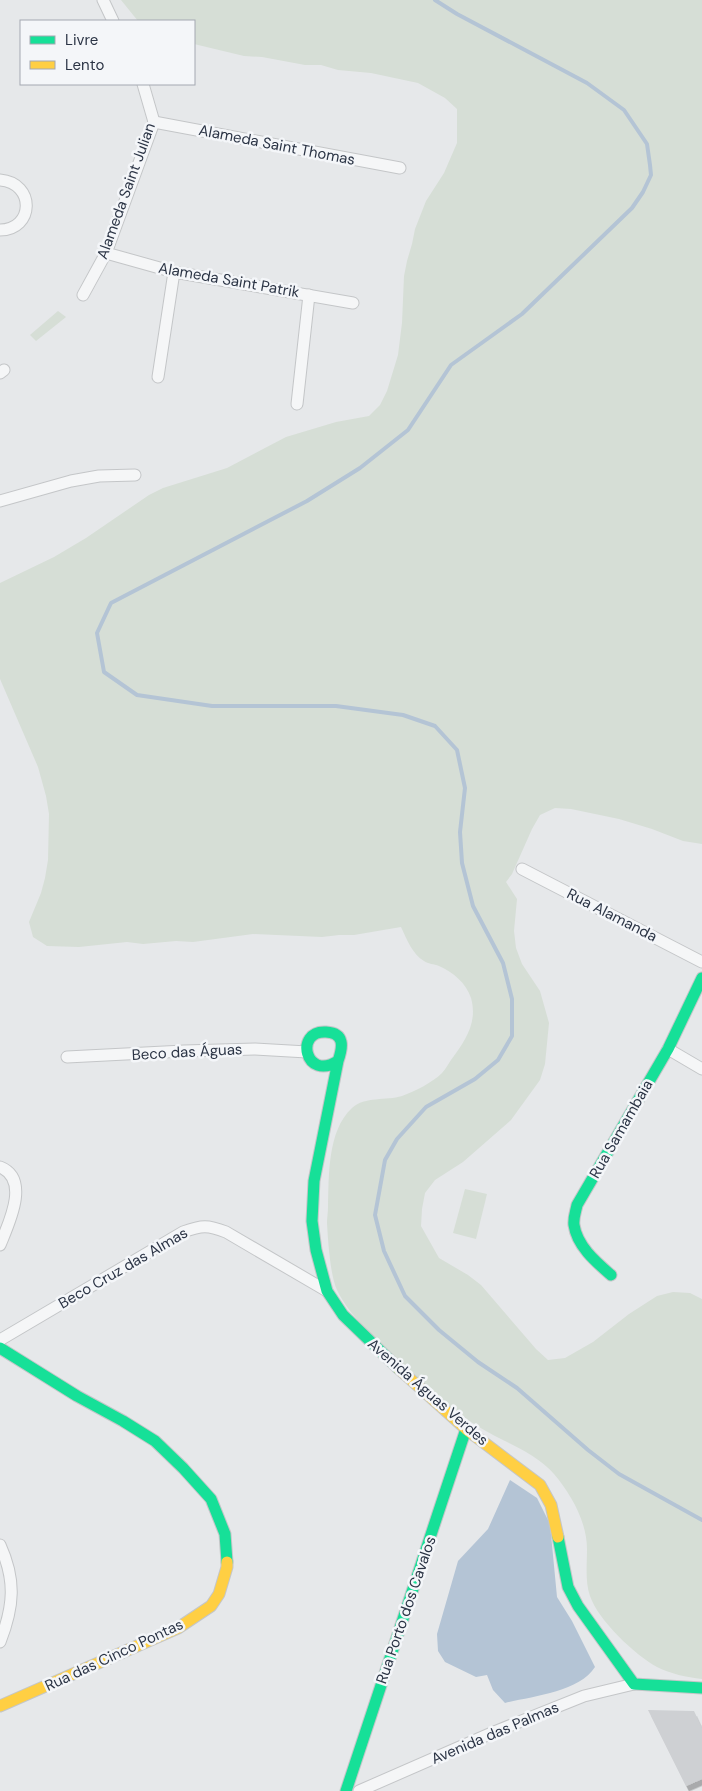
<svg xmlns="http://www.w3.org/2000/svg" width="702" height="1791" font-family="'DM Sans',sans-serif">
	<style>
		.green { fill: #d6ded6 }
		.water { fill: #b4c4d5 }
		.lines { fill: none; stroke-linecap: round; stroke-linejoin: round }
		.stream { stroke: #b4c4d5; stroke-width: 4 }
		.building { fill: #ced0d3; filter: url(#shadow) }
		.street-casing { stroke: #c4c6c8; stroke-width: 13 }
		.fast-casing { stroke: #c4c6c8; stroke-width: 13 }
		.slow-casing { stroke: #c4c6c8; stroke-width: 13 }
		.street { stroke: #f5f6f7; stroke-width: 11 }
		.fast { stroke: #16e098; stroke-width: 11 }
		.slow { stroke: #ffcf43; stroke-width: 11 }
		.labels { text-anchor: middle; stroke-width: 5; stroke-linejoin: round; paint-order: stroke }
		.street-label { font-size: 15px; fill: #2b3445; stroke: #f4f6f9 }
	</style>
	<defs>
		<filter id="shadow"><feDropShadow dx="3" dy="5.5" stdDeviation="0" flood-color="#0004"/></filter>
	</defs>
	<rect width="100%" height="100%" fill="#e6e8ea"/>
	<!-- green -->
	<g class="green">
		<path d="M 121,0 L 702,0 L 702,844 L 683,841 L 652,829 L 619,819 L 571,809 L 555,808 L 540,815 L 532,829 L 512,874 L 506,882 L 517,899 L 514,931 L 516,948 L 522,964 L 540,991 L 549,1023 L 545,1064 L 540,1080 L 511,1120 L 463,1162 L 435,1180 L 425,1193 L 422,1209 L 421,1226 L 439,1258 L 468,1275 L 481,1285 L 536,1349 L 548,1360 L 565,1358 L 593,1342 L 629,1314 L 657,1296 L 673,1292 L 690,1293 L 702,1299 L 702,1679 C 686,1677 671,1674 657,1667 C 635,1655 598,1620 590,1596 C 585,1582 587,1564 587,1549 C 587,1522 571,1494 554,1474 C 535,1452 503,1442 479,1427 C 450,1410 427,1386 403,1364 C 381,1343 350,1318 337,1290 C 330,1275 328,1240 327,1223 C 327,1218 328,1212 328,1207 C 329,1177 327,1131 352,1108 C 365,1096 386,1101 402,1096 C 415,1091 432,1083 442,1073 C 446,1069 448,1064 451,1060 C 465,1041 478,1023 471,998 C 466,983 453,972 439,966 C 434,964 428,964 424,961 C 413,955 406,938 401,927 L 354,935 L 339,935 L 322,937 L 253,934 L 193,942 L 176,941 L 143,944 L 127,942 L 79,947 L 47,946 L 33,937 L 29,922 L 41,893 L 45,878 L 48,860 L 49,814 L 46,796 L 38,767 L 0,679 L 0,583 L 54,557 L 86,538 L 149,495 L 163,488 L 227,468 L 286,437 L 336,422 L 369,416 L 380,405 L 387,391 L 398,355 L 402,323 L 404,276 L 407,261 L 412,244 L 415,229 L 426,201 L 444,173 L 457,143 L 457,109 L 445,98 L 418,83 L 371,73 L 338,70 L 321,65 L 305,65 L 262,57 L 244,56 L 194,44 L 194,21 L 138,21 Z"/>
		<polygon points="58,311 66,317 36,341 30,335"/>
		<polygon points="465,1189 487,1194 476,1239 453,1233"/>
	</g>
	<!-- water -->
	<path class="water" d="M 510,1480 L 537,1498 L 550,1524 L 557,1597 L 572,1621 L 595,1667 C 579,1692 533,1696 505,1703 L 493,1690 L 487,1675 L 476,1677 L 445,1662 L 438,1651 L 437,1634 L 458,1561 L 488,1529 Z"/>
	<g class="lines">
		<!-- stream -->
		<polyline class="stream" points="435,0 457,14 587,83 624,110 647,144 650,165 651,175 643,192 632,208 522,314 451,365 408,430 360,468 307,501 111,603 97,633 104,672 137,695 212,706 336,706 403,715 435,726 457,750 465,788 460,832 462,863 473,906 503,963 512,999 512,1036 498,1060 475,1079 426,1107 397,1139 385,1160 375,1215 384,1251 405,1296 439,1330 478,1362 517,1388 588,1450 619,1474 702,1520"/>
	</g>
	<!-- building -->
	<polygon class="building" points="648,1710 694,1711 702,1728 702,1779 686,1786"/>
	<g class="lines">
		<defs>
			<g id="street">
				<polyline points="103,0 113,21"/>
				<polyline points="154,122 400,168"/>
				<path d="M 0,180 C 36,183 34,230 0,230"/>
				<polyline points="106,253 174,272 353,303"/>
				<polyline points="83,295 106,253 154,122 143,84"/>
				<polyline points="0,373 4,370"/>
				<polyline points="158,377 174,272"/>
				<polyline points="297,404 309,295"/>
				<polyline points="0,501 71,481 99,476 135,475"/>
				<polyline points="522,869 702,962"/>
				<polyline points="668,1049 702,1069"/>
				<polyline points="67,1057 184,1051 255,1049 307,1052"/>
				<path d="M 0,1167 C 31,1179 8,1225 0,1245"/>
				<path d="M 0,1340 L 183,1232 C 202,1225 208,1225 226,1232 L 327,1291"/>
				<path d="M 0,1545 C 16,1580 14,1606 0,1642"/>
				<polyline points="359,1791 494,1732 584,1696 634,1684"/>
			</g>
			<g id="fast">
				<path d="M 338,1061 C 305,1082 294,1030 326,1032 C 345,1033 343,1047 338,1061 L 314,1181 L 312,1221 L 316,1250 L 327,1291 L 343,1315 L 398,1368"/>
				<path d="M 611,1275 C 596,1262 577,1246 574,1225 C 573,1218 576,1211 577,1205 L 668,1049 L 702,978"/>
				<polyline points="0,1348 77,1396 123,1421 155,1441 183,1468 211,1499 225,1534 227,1562"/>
				<polyline points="558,1537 568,1587 578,1606 634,1684 702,1688"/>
				<polyline points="346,1791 466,1429"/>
			</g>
			<g id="slow">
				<polyline points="398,1368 466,1429 540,1485 551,1505 558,1537"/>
				<polyline points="0,1706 178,1628 211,1606 219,1594 227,1567 227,1562"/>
			</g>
		</defs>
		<!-- street casing -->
		<use href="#street" class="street-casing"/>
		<!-- fast casing -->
		<use href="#fast" class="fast-casing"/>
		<!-- slow casing -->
		<use href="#slow" class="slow-casing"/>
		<!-- street -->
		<use href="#street" class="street"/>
		<!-- fast -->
		<use href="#fast" class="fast"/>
		<!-- slow -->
		<use href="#slow" class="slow"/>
	</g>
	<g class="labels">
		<!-- street labels -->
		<g class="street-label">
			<text transform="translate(277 145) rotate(11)" y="5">Alameda Saint Thomas</text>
			<text transform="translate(126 191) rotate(-70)" y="5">Alameda Saint Julian</text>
			<text transform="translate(229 280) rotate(10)" y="5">Alameda Saint Patrik</text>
			<text transform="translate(612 915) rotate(27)" y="5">Rua Alamanda</text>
			<text transform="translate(187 1052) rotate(-3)" y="5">Beco das Águas</text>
			<text transform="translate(621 1129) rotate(-60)" y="5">Rua Samambaia</text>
			<text transform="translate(123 1268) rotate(-30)" y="5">Beco Cruz das Almas</text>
			<text transform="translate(428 1392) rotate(41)" y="5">Avenida Águas Verdes</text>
			<text transform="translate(406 1610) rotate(-71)" y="5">Rua Porto dos Cavalos</text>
			<text transform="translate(114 1655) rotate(-25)" y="5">Rua das Cinco Pontas</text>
			<text transform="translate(495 1733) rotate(-23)" y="5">Avenida das Palmas</text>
		</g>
	</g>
	<!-- legend -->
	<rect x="20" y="20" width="175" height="65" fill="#f4f6f9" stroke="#a4a8b1"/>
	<rect x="30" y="36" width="25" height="8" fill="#16e098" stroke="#a4a8b1"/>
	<text x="65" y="45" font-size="15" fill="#2b3445">Livre</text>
	<rect x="30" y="61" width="25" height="8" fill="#ffcf43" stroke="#a4a8b1"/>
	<text x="65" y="70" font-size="15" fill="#2b3445">Lento</text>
</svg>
